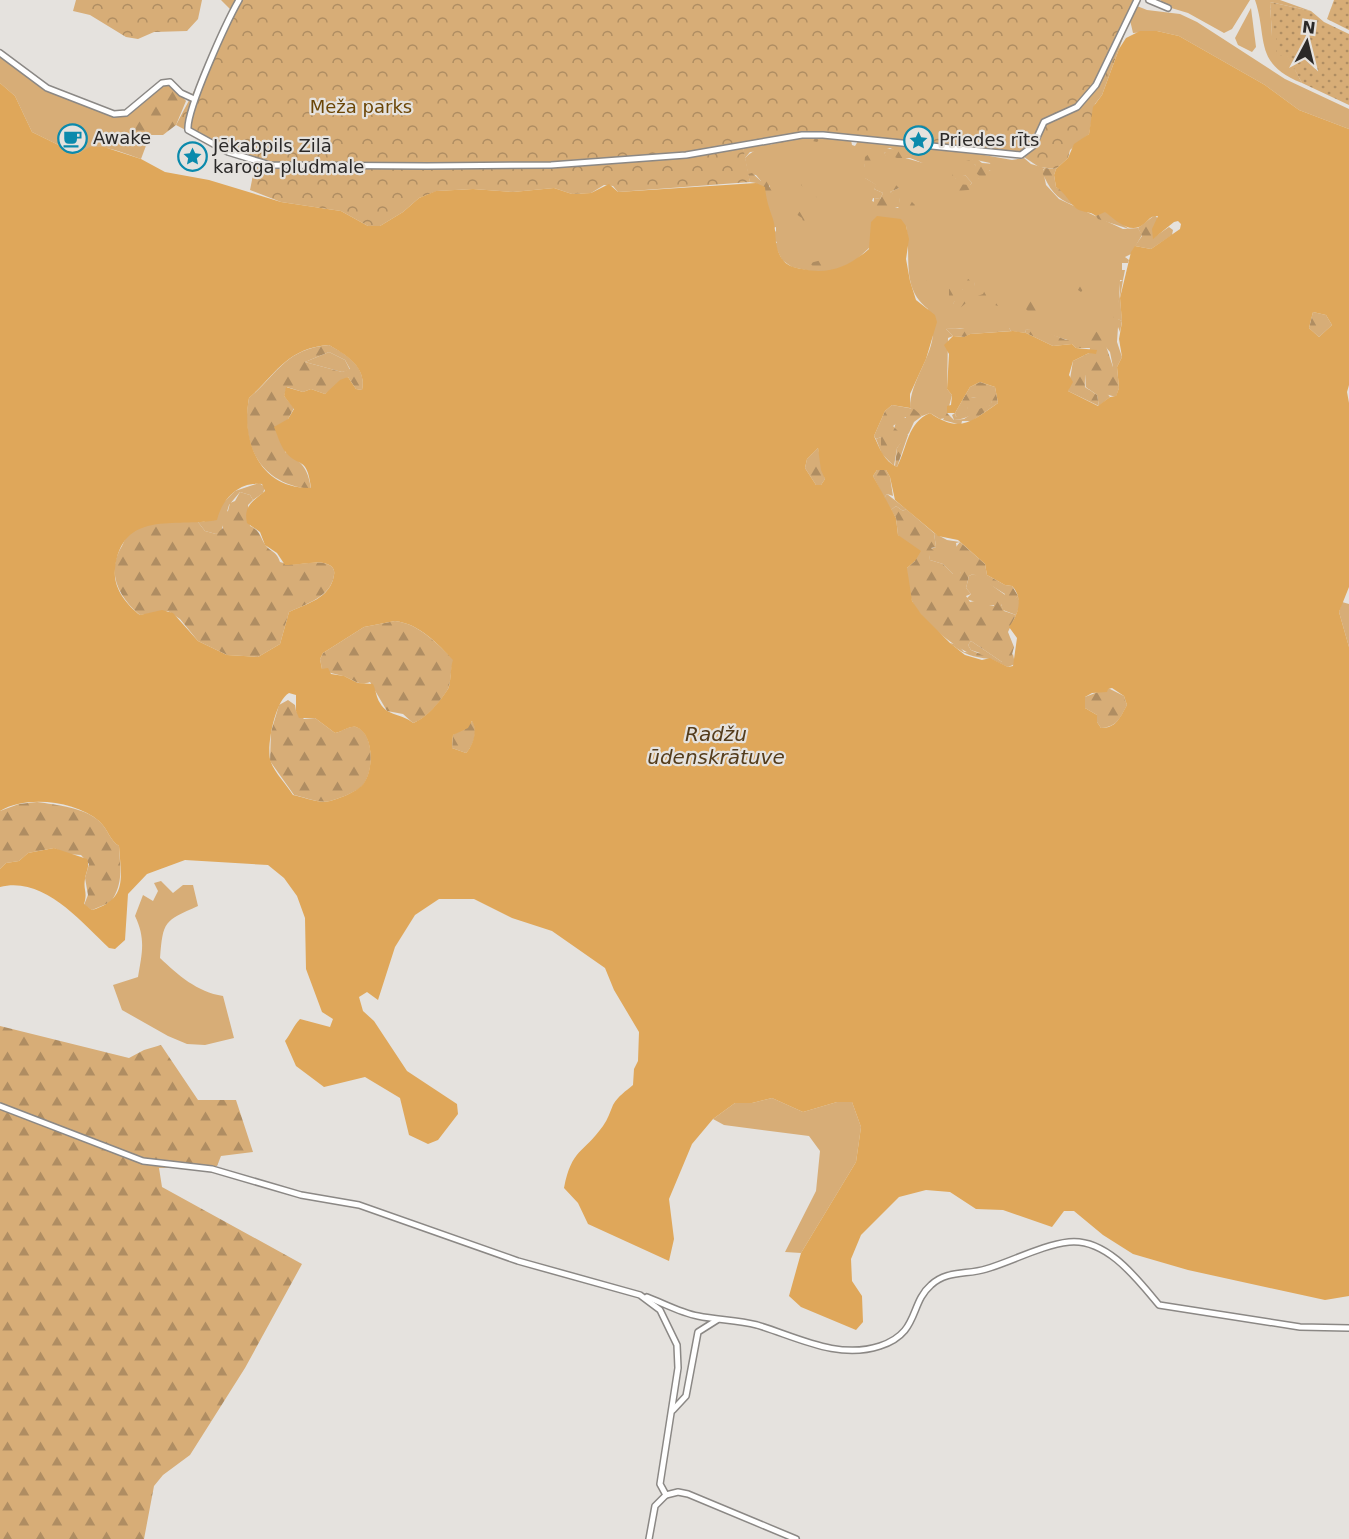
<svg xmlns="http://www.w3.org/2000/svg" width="1349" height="1539" font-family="'DejaVu Sans',sans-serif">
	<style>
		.grass { fill: #d7ad77; fill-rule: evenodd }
		.forest { fill: url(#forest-firs); fill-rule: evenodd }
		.park { fill: url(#park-crowns) }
		.garden { fill: url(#garden-dots) }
		.water { fill: #dfa75a; fill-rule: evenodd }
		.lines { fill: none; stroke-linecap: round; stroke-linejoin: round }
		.street-casing { stroke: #8b8885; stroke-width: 8 }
		.street { stroke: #fff; stroke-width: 5 }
		.labels { text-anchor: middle; stroke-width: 4.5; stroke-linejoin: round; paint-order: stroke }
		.park-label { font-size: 18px; fill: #6b4607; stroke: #e5e2de }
		.poi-label { font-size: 18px; fill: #2b2928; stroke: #e5e2de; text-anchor: start }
		.water-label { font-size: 20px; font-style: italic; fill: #543c1b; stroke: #e5e2de }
	</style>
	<defs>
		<pattern id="forest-firs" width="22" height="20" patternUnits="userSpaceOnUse" patternTransform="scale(1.5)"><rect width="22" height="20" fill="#d7ad77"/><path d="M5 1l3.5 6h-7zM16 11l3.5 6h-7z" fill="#af8d62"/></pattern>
		<pattern id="park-crowns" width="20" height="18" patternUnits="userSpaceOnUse" patternTransform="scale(1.5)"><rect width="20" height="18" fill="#d7ad77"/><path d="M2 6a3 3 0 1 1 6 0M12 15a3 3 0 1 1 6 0" fill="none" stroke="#af8d62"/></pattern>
		<pattern id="garden-dots" width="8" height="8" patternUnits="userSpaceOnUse" patternTransform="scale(1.5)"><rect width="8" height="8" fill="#d7ad77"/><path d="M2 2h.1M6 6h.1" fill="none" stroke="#af8d62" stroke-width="1.8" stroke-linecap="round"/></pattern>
	</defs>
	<rect width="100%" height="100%" fill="#e5e2de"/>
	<!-- grass -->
	<g class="grass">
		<polygon points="1161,0 1250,0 1232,29 1224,33 1188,13 1158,4"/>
		<path d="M 1255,0 L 1280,0 L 1311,11 L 1270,2 L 1272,36 L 1277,36 L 1302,83 C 1253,64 1268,38 1255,0 Z"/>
		<polygon points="1137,6 1147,10 1180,14 1197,22 1285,79 1349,109 1349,129 1299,110 1265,85 1179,36 1157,31 1133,33 1130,20"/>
		<polygon points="1251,8 1256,47 1252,52 1238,45 1235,38"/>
		<path d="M 0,53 L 47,88 L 114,114 L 126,113 L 139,135 L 150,135 L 141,159 C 117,151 101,141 77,154 L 32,132 L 15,96 L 0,83 Z"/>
		<path d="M 821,137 L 851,140 L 852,145 L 855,146 L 858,141 L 945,148 L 1012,160 L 1024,158 L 1031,164 L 1045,168 L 1043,170 L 1046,185 L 1059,199 L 1123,229 L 1138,228 L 1142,235 L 1131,254 L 1125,257 L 1129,260 L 1128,263 L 1122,263 L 1122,270 L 1125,270 L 1123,280 L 1120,280 L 1118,319 L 1122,321 L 1120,332 L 1118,327 L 1117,342 L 1122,357 L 1117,367 L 1113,367 L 1110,352 L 1091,330 L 1087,330 L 1086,340 C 1065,346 1046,327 1025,330 L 1026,333 L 1011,331 L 1009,328 L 978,332 L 960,328 L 946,329 L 953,336 L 948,338 L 947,389 L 952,395 L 946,418 L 940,419 L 930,413 L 922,416 L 910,408 C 910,381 933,356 933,332 C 933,325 929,316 928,309 C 900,287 912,256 906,226 L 869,248 L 856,260 L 840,269 L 819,273 L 792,267 L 782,260 L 775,245 L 777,242 L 774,241 L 774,229 L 776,232 L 776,227 L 773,228 L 769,211 L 772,207 L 769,181 L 761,181 L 756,175 L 748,174 L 745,158 C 760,142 799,139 821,137 ZM 890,148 L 923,163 L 884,152 L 886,158 L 872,160 L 864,167 C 867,154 878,152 890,148 ZM 972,159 L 990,163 L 992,169 L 981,176 ZM 964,171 L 979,179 L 971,188 L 957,191 L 961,185 L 970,185 L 972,183 L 965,175 L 955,179 ZM 865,178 L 899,188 L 890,192 L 899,198 L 900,208 L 889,208 L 872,201 L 873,198 L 880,199 L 883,193 L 874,189 L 877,185 ZM 975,282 L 973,290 L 966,292 L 964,299 L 953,304 L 962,290 Z"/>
		<polygon points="329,352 345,360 350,370 342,372 305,362"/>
		<path d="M 1085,374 L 1092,375 L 1110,397 L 1099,406 L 1097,395 C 1082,383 1087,393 1085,374 Z"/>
		<path d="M 976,397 L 982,401 L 992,401 L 991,405 C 979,410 967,420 954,420 L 952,415 L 955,413 L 956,417 L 967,409 L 971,398 Z"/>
		<polygon points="900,415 908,419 909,433 897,448 894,466 882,454 876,439 881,437 887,444 887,439 892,438 897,417"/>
		<polygon points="259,483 265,487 263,493 253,500 250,495 240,492 229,505 221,532 216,534 205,531 198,522 204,522 235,491"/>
		<polygon points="887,494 906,509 903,511 896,506 891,510 884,498"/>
		<polygon points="934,533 947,540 960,542 956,543 961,574 953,574 943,564 930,560 928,550 936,547"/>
		<path d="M 973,574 C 989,580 999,593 1014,600 L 1018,596 L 1020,605 L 1016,615 L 1003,610 L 1001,604 L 989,606 L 966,599 L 971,594 L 966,588 L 969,576 Z"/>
		<polygon points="1342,602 1349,604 1349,647 1339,612"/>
		<path d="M 971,641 L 1002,662 L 1013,654 L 1015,664 L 1008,667 C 1002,665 995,660 990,659 C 973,657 964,655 950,643 L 958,645 L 964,652 L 980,653 L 971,650 L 968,645 Z"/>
		<path d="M 161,881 L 173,893 L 183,885 L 193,885 L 198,906 C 164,921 163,921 160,958 C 178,975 197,992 223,996 L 234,1038 L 205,1045 L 187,1044 L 168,1036 L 122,1010 L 113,985 L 138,977 C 142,953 146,939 135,916 L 143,895 L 153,901 L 158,891 L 154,883 Z"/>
		<polygon points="772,1098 803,1112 837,1102 852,1102 861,1127 856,1162 801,1253 785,1252 816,1191 820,1151 809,1136 724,1125 713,1119 735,1103 752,1103"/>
	</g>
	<!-- forest -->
	<g class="forest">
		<polygon points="170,82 186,101 176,125 163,135 139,135 133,131 126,113 162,83"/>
		<polygon points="804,137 821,138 817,142 804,139 771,144 762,151 750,152 745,158 743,147"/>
		<polygon points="876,148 905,150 906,155 919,157 923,163 910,158 897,158 884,152 890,164 873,160 872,165 864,167 865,157"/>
		<polygon points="976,158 982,163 995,164 994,170 990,170 983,179 976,173 975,164 968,165 966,161"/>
		<path d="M 1045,168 L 1056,169 L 1054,175 L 1056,187 L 1065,192 L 1073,205 C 1056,199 1049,188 1042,172 Z"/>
		<polygon points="967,169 982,181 974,189 955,192 952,188 956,184 970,185 972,183 965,175 957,180 952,176 954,172"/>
		<polygon points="752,173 761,181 773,181 769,186 773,193 771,198 776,203 775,207 769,211 756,183 750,182 748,174"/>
		<polygon points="867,174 893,182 899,188 890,192 899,196 900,203 911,201 915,205 911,213 902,213 898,207 886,211 874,207 874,198 880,199 883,193 874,189 876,185 865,178"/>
		<polygon points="805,177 820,185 812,187 821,190 822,195 819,199 801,185 802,179"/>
		<polygon points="797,211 811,214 814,222 807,226 804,224 802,218 796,214"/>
		<polygon points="1101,212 1106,212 1129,229 1098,219 1096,216"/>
		<polygon points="1155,215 1158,219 1153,238 1169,227 1173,230 1172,235 1151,249 1135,246 1142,236 1138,228"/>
		<polygon points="837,256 837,264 826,264 823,270 815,269 810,263"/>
		<polygon points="1083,275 1088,284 1081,292 1075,288 1077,283 1071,281 1075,276"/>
		<polygon points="916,279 933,282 931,292 921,292 921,288 915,282"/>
		<polygon points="968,279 975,282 974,293 971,295 966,292 966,303 959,309 953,304 955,300 949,297 949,289 956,287 962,290"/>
		<path d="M 1123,280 L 1120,298 L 1122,321 L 1113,317 C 1117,307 1122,296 1119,282 Z"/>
		<polygon points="990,286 999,294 989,300 994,300 998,306 989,303 974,308 975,297 983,294 986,288"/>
		<polygon points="1030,295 1042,306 1035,314 1031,315 1026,309"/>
		<polygon points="1313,312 1326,315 1332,325 1319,337 1309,328"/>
		<path d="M 999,327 L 1009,328 L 1011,331 L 970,334 L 965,337 L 953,336 L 946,329 C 964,326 980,334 999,327 Z"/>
		<path d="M 1037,328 L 1066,340 L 1086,340 L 1079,336 L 1082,329 L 1094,330 L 1110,341 L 1106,346 L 1113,367 L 1117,367 L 1119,388 L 1116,397 L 1105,394 L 1091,375 L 1085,375 C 1085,393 1083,384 1097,395 L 1099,406 L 1068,391 L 1073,361 L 1089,353 L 1090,348 L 1076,348 L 1072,344 L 1053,346 L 1026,333 L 1025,330 Z"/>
		<path d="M 329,345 C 347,355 367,367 362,390 L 356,389 L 348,377 L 325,394 L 311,389 L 303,392 L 287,387 L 284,396 L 294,408 L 288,419 L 285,452 C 302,462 308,468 311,489 C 260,484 240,445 249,398 C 278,374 285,349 329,345 ZM 329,352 L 345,360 L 350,369 L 342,372 L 305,362 Z"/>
		<polygon points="980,382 995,387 998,403 972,421 962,421 961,425 943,420 947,413 954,420 964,419 979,409 990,405 992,401 983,401 980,404 977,403 976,397 971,398 972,406 968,407 967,412 956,417 955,413 970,387"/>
		<polygon points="892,405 914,409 922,416 914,422 909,433 904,427 906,417 897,417 897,423 893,426 900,433 900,438 897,443 888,439 889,447 886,451 881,447 881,437 876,439 874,436 885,411"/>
		<polygon points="906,435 908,435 897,467 895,466 897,448"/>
		<polygon points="818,448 825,479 821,485 816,485 805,468 807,459"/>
		<polygon points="877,470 886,470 890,477 893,496 887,494 884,498 873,476"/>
		<path d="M 240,492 L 250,495 L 253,500 L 248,505 L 250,526 C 262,531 260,540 268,548 C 274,553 277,553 280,562 C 298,568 313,559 327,564 C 333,566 335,570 334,575 C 331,597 306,604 289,612 L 280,644 L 258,657 L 227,655 L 198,641 L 180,619 L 168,611 L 140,615 C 118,597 106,572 122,546 C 124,542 126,536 129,534 C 147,519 177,522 198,522 L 205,531 L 216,534 L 223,528 L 223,513 L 228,511 L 230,503 L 235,501 Z"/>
		<path d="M 896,506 L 903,511 L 906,509 L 934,533 L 936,547 L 931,548 L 937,554 L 934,557 L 929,551 L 930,560 L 943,564 L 953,574 L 961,574 L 952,552 L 960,542 L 985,564 L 987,575 L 1005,585 L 1012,586 L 1018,596 L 1014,601 L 1005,599 L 1005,594 L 973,574 L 969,576 L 966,588 L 971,594 L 966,596 L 970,602 L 984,599 L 990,603 L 989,606 L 994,606 L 994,601 L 999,600 L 1004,611 L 1016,615 L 1008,632 L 1014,647 L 1010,662 L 1002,662 L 971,641 L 968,645 L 971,650 L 984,656 C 966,660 919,619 912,601 C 908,591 907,578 907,568 L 915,561 L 898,535 L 896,518 L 891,510 Z"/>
		<path d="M 395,621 C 420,624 437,644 454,660 C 450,669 451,684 448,689 C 440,702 427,718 413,723 L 403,714 L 387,711 L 370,682 C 359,686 355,681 346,677 C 338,674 330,674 322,669 L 320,659 L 323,653 L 364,627 Z"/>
		<path d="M 1108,688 L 1124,696 L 1127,705 C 1120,718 1117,727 1101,728 L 1097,722 L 1097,715 L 1085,708 L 1085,697 Z"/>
		<path d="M 288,700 L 295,705 L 296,711 L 304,719 L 315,718 L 335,733 C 341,732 350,725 356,727 C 376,733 374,778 360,788 C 353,793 338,799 330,801 C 320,804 304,797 294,795 L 270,761 L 271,732 L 279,705 Z"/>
		<path d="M 473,721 C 478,731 474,745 466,753 L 452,748 L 453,735 Z"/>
		<path d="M 37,802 C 57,805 83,807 99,821 C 108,829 110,841 119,846 C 120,868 124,882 111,902 L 92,910 L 84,905 L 88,895 L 85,878 L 89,864 L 81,855 L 67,854 L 54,848 L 28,853 L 19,861 L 6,863 L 0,869 L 0,811 L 19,804 Z"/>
		<polygon points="0,1026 129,1058 144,1050 161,1045 198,1100 236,1100 253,1152 221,1156 217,1166 159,1168 162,1187 302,1264 245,1368 190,1455 163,1475 154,1486 144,1539 0,1539"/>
	</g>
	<!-- park -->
	<g class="park">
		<polygon points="76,0 202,0 198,19 187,31 154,32 138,39 126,37 90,15 73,11"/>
		<polygon points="221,0 1137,0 1102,95 1095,104 1089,134 1070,150 1068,158 1056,169 1039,167 1021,155 823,135 743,146 750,182 618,192 613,186 604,185 591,193 572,194 554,188 513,192 473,189 437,191 419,198 403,212 380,226 368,226 341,211 281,202 250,190 256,160 228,152 176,125 222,38 232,11"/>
	</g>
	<!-- garden -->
	<g class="garden">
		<polygon points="1334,0 1349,0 1349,30 1327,19"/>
		<polygon points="1270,2 1311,11 1324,22 1349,34 1349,105 1302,83 1287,56 1276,56 1276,37 1272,36"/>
	</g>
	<!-- water -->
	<path class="water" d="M 1140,31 L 1157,31 L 1179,36 L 1265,85 L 1299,110 L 1349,129 L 1349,385 L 1347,392 L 1349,403 L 1349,587 L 1339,612 L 1349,647 L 1349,1296 L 1325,1300 L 1188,1270 L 1133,1254 L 1103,1235 L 1074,1211 L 1064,1211 L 1052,1227 L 1003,1210 L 976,1209 L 950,1192 L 926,1190 L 899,1197 L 861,1235 L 851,1259 L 852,1281 L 862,1296 L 863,1322 L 856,1330 L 801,1307 L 789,1296 L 801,1253 L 856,1162 L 861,1127 L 852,1102 L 837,1102 L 803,1112 L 772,1098 L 752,1103 L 735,1103 L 713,1119 L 692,1144 L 669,1199 L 674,1239 L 669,1261 L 588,1224 L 578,1203 L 564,1188 C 572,1148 583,1154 603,1126 C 608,1119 610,1112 613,1105 C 618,1096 626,1091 633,1085 L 634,1069 L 638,1061 L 639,1032 L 614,990 L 605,968 L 552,931 L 512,918 L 474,899 L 439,899 L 415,915 L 395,947 L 378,1000 L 367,992 L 359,997 L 363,1011 L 374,1021 L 407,1071 L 457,1104 L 458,1114 L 438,1140 L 428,1144 L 409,1135 L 400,1098 L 365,1077 L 324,1087 L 296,1066 L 285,1041 C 291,1034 293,1026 300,1019 L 330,1027 L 333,1019 L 322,1012 L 306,969 L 305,918 L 297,896 L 284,878 L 268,865 L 185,860 L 147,874 L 128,894 L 125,940 L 115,949 L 109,948 C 80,921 44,876 0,887 L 0,869 L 6,863 L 19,861 L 28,853 L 54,848 L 87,859 C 90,867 86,871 85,879 C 83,890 88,892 84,904 L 92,910 C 128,899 121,877 119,846 C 110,841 108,829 99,821 C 75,801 27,795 0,811 L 0,83 L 15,96 L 32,132 L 77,154 L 90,147 L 104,147 L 141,159 L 165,172 L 209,180 L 281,202 L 341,211 L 368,226 L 380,226 L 403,212 L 419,198 L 436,191 L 473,189 L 513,192 L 554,188 L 572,194 L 591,193 L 609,184 L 618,192 L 756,183 L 765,187 C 766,199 769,208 773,219 C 777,233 773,245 782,259 C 786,265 794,268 802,269 C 829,275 848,267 869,249 L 871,222 L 877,216 L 901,219 L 906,226 L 909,239 L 906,259 L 910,281 L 916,300 L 935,315 L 937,322 L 926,359 L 910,394 L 910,408 L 892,405 L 885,411 L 874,436 C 880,449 884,461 897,467 C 908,446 907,423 930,413 C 960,434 972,421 998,403 L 995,387 L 980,382 L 970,387 L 955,413 L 947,413 L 947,406 L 951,405 L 952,395 L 947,389 L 949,354 L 944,345 L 953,336 L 964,337 L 970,334 L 1013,331 L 1026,333 L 1053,346 L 1072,344 L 1076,348 L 1097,350 L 1096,354 L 1089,353 L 1073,361 L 1069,375 L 1073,382 L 1068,391 L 1098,406 L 1110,397 L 1116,396 L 1119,388 L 1117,367 L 1122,357 L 1119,339 L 1122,322 L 1120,298 L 1131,252 L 1135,246 L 1151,249 L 1180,229 L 1181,224 L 1178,221 L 1174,222 L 1153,239 L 1152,229 L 1158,216 C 1150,216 1151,218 1145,223 C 1131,236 1117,221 1105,212 L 1096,216 C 1090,211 1084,213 1077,209 C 1069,203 1066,193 1056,187 L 1054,175 L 1056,169 L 1068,158 L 1074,144 L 1089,134 L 1093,107 L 1102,95 L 1119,49 L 1126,38 ZM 1313,312 L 1326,315 L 1332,325 L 1319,337 L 1309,328 ZM 329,345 C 346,355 367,367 362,390 L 356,389 L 348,377 L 340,380 L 325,394 L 311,389 L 303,392 L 286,387 L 284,396 L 294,409 L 288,419 L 274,427 C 277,434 280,444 284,450 C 298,469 307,454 311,488 C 260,489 241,442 249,398 C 276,374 287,348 329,345 ZM 818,448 L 821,470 L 825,479 L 821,485 L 816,485 L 805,468 L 807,459 ZM 877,470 L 886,470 L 890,477 L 895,500 L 938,536 L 958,540 L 985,564 L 987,575 L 1005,585 L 1012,586 C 1024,599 1018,615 1009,627 L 1017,638 L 1013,666 L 1008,667 L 990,658 L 982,660 L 965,655 L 950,643 L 921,614 L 912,601 L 907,568 L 915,561 L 921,551 L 898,535 L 896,518 L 873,476 ZM 262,484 L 265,491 C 254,501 243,505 247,523 L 260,532 L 265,545 L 277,553 L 285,565 C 298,566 315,560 327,564 C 333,566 335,570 334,575 C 331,598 306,604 289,612 L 280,644 L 258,657 L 227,655 L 198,641 L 173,613 L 162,610 L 140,615 C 126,604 113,588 115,569 C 122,509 174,528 217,520 C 222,499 239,481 262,484 ZM 395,621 C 420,624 438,644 453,660 C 450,668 451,684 448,689 C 440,701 427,718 413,723 C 402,713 388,717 380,703 C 376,697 376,690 373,684 L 358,683 L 344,676 L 331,674 L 328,668 L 322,669 L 320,659 L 323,653 L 364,627 ZM 1112,688 L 1124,696 L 1127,705 C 1120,717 1117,728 1101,728 L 1097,722 L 1097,715 L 1085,708 L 1085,697 L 1092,693 L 1107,692 L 1108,689 ZM 289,693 L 296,695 L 296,711 L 299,718 L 315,718 L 335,733 C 341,732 351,725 356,727 C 376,734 374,779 359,788 C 353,793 338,799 330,801 C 320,804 303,797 293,795 C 287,785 272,770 270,759 C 267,744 275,701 289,693 ZM 472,721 C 478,730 473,746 466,753 L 452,748 L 453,735 L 468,728 Z"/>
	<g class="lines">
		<defs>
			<g id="street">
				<path d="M 239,0 C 227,21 186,110 188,130 L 228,152 L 270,165 L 427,166 L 551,165 L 686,155 L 802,135 L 823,135 L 1021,155 L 1033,146 L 1044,122 L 1077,107 L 1096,85 L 1137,0"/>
				<polyline points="1149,0 1168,8"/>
				<polyline points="0,53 47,88 114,114 126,113 162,83 170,82 181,93 194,99"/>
				<polyline points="0,1106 143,1161 212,1169 301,1195 359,1205 518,1261 640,1295 660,1310 677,1345 678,1368 660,1484 666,1495 655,1506 649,1539"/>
				<path d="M 647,1297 C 663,1303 681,1313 698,1316 C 717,1320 737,1320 757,1325 C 797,1337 838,1360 880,1346 C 920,1333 909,1304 931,1285 C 947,1270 967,1275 986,1269 C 1013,1261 1042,1245 1069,1242 C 1107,1238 1138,1280 1159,1305 L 1300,1327 L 1349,1328"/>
				<polyline points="673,1410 686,1396 698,1332 717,1320"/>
				<polyline points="666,1495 678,1492 688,1494 796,1539"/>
			</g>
		</defs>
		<!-- street casing -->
		<use href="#street" class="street-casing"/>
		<!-- street -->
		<use href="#street" class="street"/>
	</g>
	<!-- icons -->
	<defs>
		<symbol id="cafe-ring" viewBox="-11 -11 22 22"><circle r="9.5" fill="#e5e2de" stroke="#0b8aac" stroke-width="1.5"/><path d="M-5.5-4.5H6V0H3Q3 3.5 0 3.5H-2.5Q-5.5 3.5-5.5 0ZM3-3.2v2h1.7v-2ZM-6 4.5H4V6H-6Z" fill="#0b8aac"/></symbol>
		<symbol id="sight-ring" viewBox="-11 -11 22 22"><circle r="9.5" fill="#e5e2de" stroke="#0b8aac" stroke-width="1.5"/><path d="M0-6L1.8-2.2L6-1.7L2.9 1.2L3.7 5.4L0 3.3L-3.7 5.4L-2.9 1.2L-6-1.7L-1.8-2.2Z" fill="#0b8aac"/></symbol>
	</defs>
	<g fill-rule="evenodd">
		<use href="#cafe-ring" x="56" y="122" width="33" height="33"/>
		<use href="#sight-ring" x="902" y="124" width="33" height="33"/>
		<use href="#sight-ring" x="176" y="140" width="33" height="33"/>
	</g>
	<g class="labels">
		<!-- park labels -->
		<g class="park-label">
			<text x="361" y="113">Meža parks</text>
		</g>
		<!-- poi labels -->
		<g class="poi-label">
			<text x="93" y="144">Awake</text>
			<text x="939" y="146">Priedes rīts</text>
			<text x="213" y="152">Jēkabpils Zilā<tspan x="213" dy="21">karoga pludmale</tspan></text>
		</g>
		<!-- water labels -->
		<g class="water-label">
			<text x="716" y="741">Radžu<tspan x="716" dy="23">ūdenskrātuve</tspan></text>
		</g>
	</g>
	<!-- north arrow -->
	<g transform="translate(1307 42) rotate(7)" stroke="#e5e2de" stroke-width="4.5" paint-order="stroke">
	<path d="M0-4.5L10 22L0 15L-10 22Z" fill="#2b2928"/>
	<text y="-9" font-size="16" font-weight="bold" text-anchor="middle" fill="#2b2928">N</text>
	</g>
</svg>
